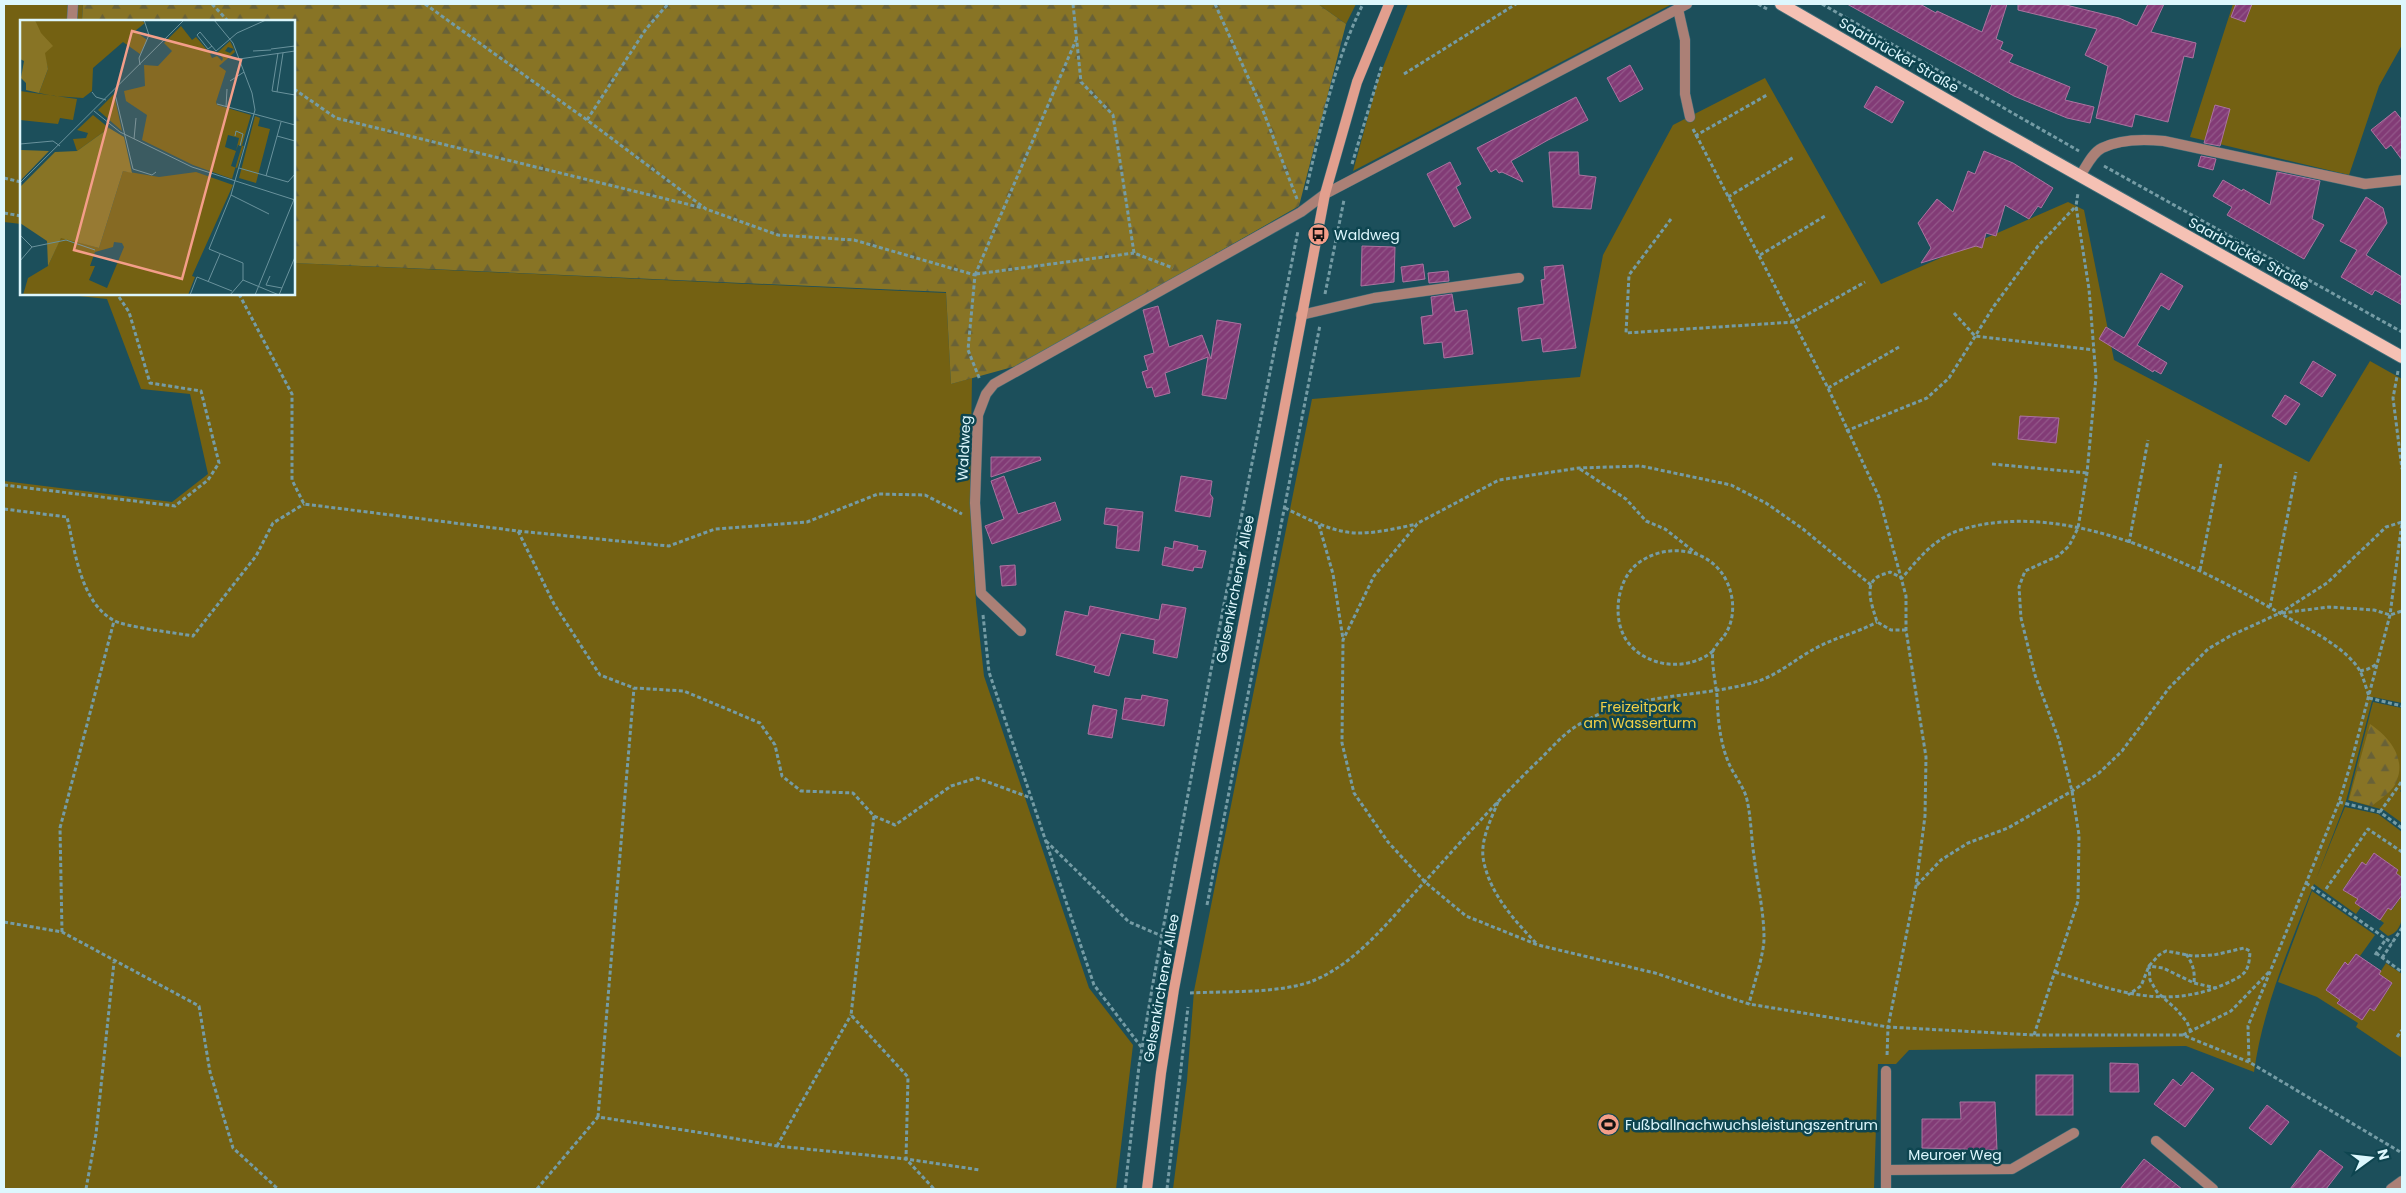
<svg xmlns="http://www.w3.org/2000/svg" width="2406" height="1193" font-family="Poppins,sans-serif">
	<style>
		.green { fill: #746112 }
		.forest { fill: url(#forest-firs) }
		.building { fill: url(#building-hatch); stroke: #ac73a0 }
		.lines { fill: none; stroke-linecap: round; stroke-linejoin: round }
		.lane-casing { stroke: #3f6d78; stroke-width: 11 }
		.street-casing { stroke: #3f6d78; stroke-width: 11 }
		.secondary-casing { stroke: #3f6d78; stroke-width: 11 }
		.primary-casing { stroke: #3f6d78; stroke-width: 14 }
		.path { stroke: #759ca5; stroke-width: 3; stroke-dasharray: 4 2.5; stroke-linecap: butt }
		.lane { stroke: #ab8076; stroke-width: 10 }
		.street { stroke: #ab8076; stroke-width: 10 }
		.secondary { stroke: #e29f8e; stroke-width: 10 }
		.primary { stroke: #f5c1b4; stroke-width: 12 }
		.labels { text-anchor: middle; stroke-width: 5; stroke-linejoin: round; paint-order: stroke }
		.street-label { font-size: 14px; fill: #ddf7fd; stroke: #0e4550 }
		.poi-label { font-size: 14px; fill: #ddf7fd; stroke: #0e4550; text-anchor: start }
		.park-label { font-size: 14px; fill: #f2d046; stroke: #0e4550 }
		.inset-road { fill: none; stroke: #69929c; stroke-width: 1 }
		.view { fill: #f49e89; fill-opacity: 0.15; stroke: #f49e89; stroke-width: 2.5 }
		.inset-edge { fill: none; stroke: #ddf7fd; stroke-width: 2.5 }
	</style>
	<defs>
		<pattern id="forest-firs" width="22" height="20" patternUnits="userSpaceOnUse" patternTransform="scale(1.25)"><rect width="22" height="20" fill="#887425"/><path d="M5 1l3.5 6h-7zM16 11l3.5 6h-7z" fill="#686137"/></pattern>
		<pattern id="building-hatch" width="6" height="6" patternUnits="userSpaceOnUse" patternTransform="scale(1.25)"><rect width="6" height="6" fill="#823b76"/><path d="M-1 1l2-2M0 6l6-6M5 7l2-2" fill="none" stroke="#93588a"/></pattern>
	</defs>
	<rect width="100%" height="100%" fill="#1c4f5b"/>
	<!-- green -->
	<g class="green">
		<polygon points="4,4 83,4 82,21 21,21 21,224 4,222"/>
		<polygon points="1318,4 1356,4 1346,24"/>
		<polygon points="1408,4 1672,4 1353,171 1378,80"/>
		<polygon points="2233,4 2402,4 2402,45 2379,86 2349,175 2190,137"/>
		<path d="M 1765,78 L 1881,284 L 2068,202 L 2084,210 L 2114,360 L 2309,462 L 2370,361 L 2402,379 L 2402,703 L 2373,697 L 2346,801 L 2316,879 L 2345,807 L 2378,814 L 2402,832 L 2402,878 L 2396,873 L 2398,870 L 2374,854 L 2366,865 L 2362,863 L 2343,889 L 2358,899 L 2355,903 L 2361,907 L 2356,914 L 2314,884 C 2290,945 2263,1007 2254,1072 L 2186,1046 L 1909,1050 L 1896,1064 L 1878,1064 L 1874,1189 L 1173,1189 L 1187,1080 L 1194,991 L 1312,399 L 1580,377 L 1603,255 L 1673,125 Z"/>
		<polygon points="294,263 946,293 951,384 972,378 970,498 976,603 984,676 1089,988 1133,1045 1116,1189 4,1189 4,481 172,502 208,474 190,394 141,389 107,299 60,294 294,294"/>
		<polygon points="2373,702 2402,708 2402,789 2400,791 2402,793 2402,823 2384,810 2348,800"/>
		<polygon points="2312,891 2375,935 2360,956 2356,954 2348,965 2344,963 2326,990 2340,1000 2338,1003 2374,1010 2392,984 2379,974 2386,963 2402,974 2402,1058 2356,1027 2358,1023 2317,997 2278,982"/>
		<path d="M 2402,895 C 2402,910 2406,930 2388,936 L 2379,929 L 2384,923 L 2380,920 L 2388,908 L 2392,910 Z"/>
	</g>
	<!-- forest -->
	<g class="forest">
		<polygon points="83,4 1318,4 1346,24 1299,206 1023,364 951,384 946,292 294,263 294,21 82,21"/>
		<path d="M 2370,724 C 2388,736 2406,757 2397,780 C 2394,791 2380,799 2372,806 L 2349,800 Z"/>
	</g>
	<!-- building -->
	<g class="building">
		<polygon points="1847,4 1920,4 1936,13 1937,11 1982,32 1992,4 2007,4 1996,39 2003,42 2000,49 2013,55 2009,62 2070,87 2065,100 2094,107 2090,123 2067,118 2014,96"/>
		<polygon points="2018,4 2062,4 2119,18 2137,26 2148,4 2164,4 2151,32 2196,43 2193,58 2184,56 2168,122 2135,114 2132,127 2096,118 2108,66 2085,55 2097,29 2018,10"/>
		<polygon points="2236,4 2252,4 2245,22 2231,17"/>
		<polygon points="1630,65 1643,89 1620,102 1607,78"/>
		<polygon points="1876,86 1904,102 1892,123 1864,107"/>
		<polygon points="1576,97 1588,120 1548,140 1511,161 1523,182 1502,172 1499,173 1496,169 1491,172 1477,148"/>
		<polygon points="2215,105 2230,109 2220,146 2204,143"/>
		<polygon points="2395,111 2402,120 2402,160 2391,145 2386,149 2371,130"/>
		<polygon points="1984,151 2013,163 2053,188 2041,208 2038,206 2029,219 2005,205 1996,236 1986,233 1982,248 1976,246 1921,263 1931,248 1918,223 1937,199 1953,212 1968,171 1975,174"/>
		<polygon points="1549,152 1578,152 1579,175 1596,177 1591,209 1553,207"/>
		<polygon points="2201,156 2216,159 2213,170 2198,166"/>
		<polygon points="1450,162 1461,184 1456,187 1471,218 1454,227 1427,174"/>
		<polygon points="2277,172 2320,181 2312,219 2324,225 2304,259 2227,215 2232,207 2213,196 2223,180 2242,191 2243,189 2270,205"/>
		<polygon points="2366,197 2383,208 2387,223 2366,255 2402,277 2402,305 2375,290 2372,295 2341,277 2357,250 2340,241"/>
		<polygon points="1362,246 1395,247 1394,282 1361,286"/>
		<polygon points="1423,264 1425,279 1403,282 1401,267"/>
		<polygon points="1563,265 1576,348 1543,352 1541,338 1522,341 1518,308 1544,304 1541,280 1545,279 1544,267"/>
		<polygon points="1448,271 1449,281 1429,283 1428,273"/>
		<polygon points="2161,273 2183,286 2169,310 2161,305 2137,345 2167,363 2161,374 2154,370 2153,372 2099,339 2106,327 2124,338"/>
		<polygon points="1452,294 1455,312 1467,310 1473,354 1444,358 1442,342 1424,344 1421,317 1433,315 1431,297"/>
		<polygon points="1158,306 1169,347 1202,335 1211,359 1217,320 1241,324 1226,399 1202,395 1208,357 1165,373 1170,393 1155,397 1152,387 1147,388 1142,372 1148,370 1144,356 1154,353 1143,310"/>
		<polygon points="2313,361 2336,375 2322,397 2300,383"/>
		<polygon points="2285,395 2300,404 2286,425 2272,416"/>
		<polygon points="2020,416 2059,418 2056,443 2018,439"/>
		<polygon points="991,457 1040,457 1041,460 991,477"/>
		<polygon points="1004,476 1018,514 1055,502 1061,520 992,544 985,526 1004,519 991,481"/>
		<polygon points="1181,476 1212,481 1210,494 1213,498 1210,517 1175,511"/>
		<polygon points="1106,508 1143,512 1139,551 1116,548 1118,526 1104,524"/>
		<polygon points="1174,541 1198,546 1197,550 1206,551 1202,568 1194,567 1193,571 1162,565 1165,547 1173,549"/>
		<polygon points="1015,565 1016,585 1002,586 1000,566"/>
		<polygon points="1162,604 1186,608 1177,658 1153,653 1155,640 1121,633 1109,676 1094,672 1096,666 1056,655 1065,611 1088,616 1090,606 1159,620"/>
		<polygon points="1142,695 1168,700 1164,726 1122,719 1125,698 1141,700"/>
		<polygon points="1093,705 1117,710 1112,738 1088,734"/>
		<polygon points="2374,853 2398,870 2396,873 2402,878 2402,895 2391,910 2388,908 2380,920 2355,903 2358,899 2343,890 2362,862 2366,865"/>
		<polygon points="2356,954 2381,971 2379,974 2392,983 2374,1011 2370,1008 2362,1020 2337,1003 2340,1000 2326,990 2345,962 2348,965"/>
		<polygon points="2110,1063 2138,1064 2139,1092 2110,1092"/>
		<polygon points="2192,1072 2214,1089 2185,1127 2154,1104 2173,1079 2181,1086"/>
		<rect x="2036" y="1075" width="37" height="40"/>
		<polygon points="1960,1102 1995,1102 1997,1150 1922,1148 1922,1119 1961,1119"/>
		<polygon points="2267,1105 2289,1122 2271,1145 2249,1128"/>
		<polygon points="2320,1150 2343,1167 2326,1189 2290,1189"/>
		<polygon points="2144,1159 2182,1189 2120,1189"/>
	</g>
	<g class="lines">
		<defs>
			<g id="lane">
				<polyline points="1678,9 1685,40 1685,94 1690,117"/>
				<polyline points="72,21 73,4"/>
				<polyline points="2365,184 2402,180"/>
				<polyline points="1301,315 1374,298 1519,278"/>
				<polyline points="1021,631 981,593 975,503 978,415 986,394 994,384 1301,212 1325,194"/>
				<polyline points="2156,1141 2213,1189"/>
			</g>
			<g id="street">
				<path d="M 2080,176 C 2086,167 2092,153 2102,148 C 2120,139 2144,139 2164,141 L 2365,184"/>
				<polyline points="1325,194 1687,4"/>
				<polyline points="1887,1170 2012,1169 2074,1133"/>
				<polyline points="1886,1189 1886,1071"/>
				<polyline points="2391,1189 2402,1181"/>
			</g>
			<polyline id="secondary" points="1147,1189 1161,1073 1174,989 1325,194 1357,82 1389,4"/>
			<polyline id="primary" points="1781,4 1988,124 2402,357"/>
		</defs>
		<!-- lane casing -->
		<use href="#lane" class="lane-casing"/>
		<!-- street casing -->
		<use href="#street" class="street-casing"/>
		<!-- secondary casing -->
		<use href="#secondary" class="secondary-casing"/>
		<!-- primary casing -->
		<use href="#primary" class="primary-casing"/>
		<!-- path -->
		<g class="path">
			<polyline points="212,4 228,21"/>
			<polyline points="425,4 587,120 706,209 778,235 854,240 975,275 968,350 980,380"/>
			<polyline points="1073,4 1081,82 1113,115 1134,253 1173,268"/>
			<polyline points="1215,4 1262,108 1297,199"/>
			<polyline points="1758,4 1767,9"/>
			<polyline points="1822,4 2079,151"/>
			<polyline points="1404,74 1516,4"/>
			<polyline points="294,89 336,118 703,208"/>
			<polyline points="587,120 646,29 668,4"/>
			<polyline points="1693,129 1828,388 1879,497 1906,596 1906,630 1926,757 1925,816 1916,886 1888,1027 1887,1057"/>
			<polyline points="1695,136 1767,95"/>
			<polyline points="1352,164 1382,65"/>
			<polyline points="2104,166 2402,332"/>
			<polyline points="4,178 21,182"/>
			<path d="M 1306,190 C 1321,127 1334,62 1363,4"/>
			<polyline points="1728,197 1794,157"/>
			<polyline points="4,213 21,216"/>
			<polyline points="1671,219 1629,275 1626,333 1794,322 1865,282"/>
			<polyline points="1760,255 1825,216"/>
			<polyline points="976,274 1134,253"/>
			<polyline points="975,275 1076,40"/>
			<polyline points="239,294 292,394 292,480 304,504 518,531 554,604 600,675 634,688 684,691 760,723 775,745 782,776 801,791 853,793 874,816 895,825 951,786 977,778 1031,798"/>
			<polyline points="1325,294 1344,200"/>
			<polyline points="1954,313 1975,336 2094,350"/>
			<polyline points="2398,371 2393,398 2402,469"/>
			<polyline points="1828,388 1899,347"/>
			<polyline points="1846,431 1927,398 1949,378 1994,306 2038,246 2076,206"/>
			<polyline points="1992,464 2087,473"/>
			<polyline points="1580,469 1626,499 1646,521 1665,529 1697,554"/>
			<polyline points="4,485 175,506 208,480 219,463 201,391 150,383 129,312 117,294"/>
			<path d="M 1285,508 C 1308,519 1333,533 1359,533 C 1378,533 1398,528 1417,524"/>
			<path d="M 4,509 L 67,517 C 75,550 80,601 113,620 C 124,627 177,633 193,636 L 256,556 L 273,523 L 304,504"/>
			<polyline points="1319,525 1333,574 1343,639"/>
			<polyline points="518,531 669,546 715,529 807,522 878,494 925,495 962,514"/>
			<polyline points="2129,543 2148,440"/>
			<polyline points="2200,570 2221,463"/>
			<polyline points="1871,585 1803,529 1766,503 1731,485 1641,466 1579,468 1499,480 1418,523 1374,576 1343,640 1342,743 1354,793 1388,842 1425,882 1466,916 1538,945 1655,973 1749,1004 1888,1027 2034,1035 2183,1035 2249,1062 2402,1153"/>
			<polyline points="2270,607 2296,472"/>
			<polyline points="2282,613 2329,607 2374,610 2390,615 2402,611"/>
			<polyline points="983,615 989,672 1094,985 1142,1048"/>
			<path d="M 1906,630 L 1891,630 L 1877,622 C 1874,611 1864,588 1875,579 C 1878,575 1886,574 1890,572 L 1902,578 C 1919,558 1935,538 1960,530 C 2066,497 2195,565 2285,616 C 2308,629 2346,647 2360,671 C 2364,679 2366,688 2369,696"/>
			<path d="M 1713,651 C 1691,670 1652,669 1631,646 C 1611,625 1615,582 1637,564 C 1665,542 1711,547 1727,582 C 1735,599 1735,621 1724,636 C 1721,640 1715,646 1713,651 C 1711,662 1716,685 1717,696 C 1718,721 1720,744 1730,766 C 1735,776 1742,785 1746,796 C 1751,814 1751,837 1754,856 C 1757,883 1764,911 1764,938 C 1764,955 1753,986 1749,1004"/>
			<polyline points="2360,671 2368,669 2377,664"/>
			<polyline points="2369,698 2402,706"/>
			<path d="M 1498,802 C 1491,819 1481,839 1483,857 C 1488,892 1514,920 1537,944"/>
			<polyline points="2339,802 2380,812 2402,828"/>
			<polyline points="2380,812 2402,781"/>
			<polyline points="874,816 851,1015 908,1077 906,1159 934,1189"/>
			<polyline points="1046,841 1129,922 1162,936"/>
			<polyline points="2306,883 2392,943"/>
			<polyline points="1917,885 1941,860 1968,843 2008,828 2072,791 2099,773 2122,751 2169,688 2208,649 2230,636 2280,613 2327,583 2386,527 2402,522"/>
			<polyline points="2326,889 2368,829 2402,852"/>
			<polyline points="1207,905 1320,325"/>
			<polyline points="4,922 62,932 199,1006 210,1072 233,1148 278,1189"/>
			<polyline points="62,932 60,828 114,621"/>
			<polyline points="2376,953 2402,972"/>
			<path d="M 2186,954 C 2193,964 2195,971 2194,983"/>
			<polyline points="2375,955 2386,939"/>
			<polyline points="2382,958 2402,928"/>
			<path d="M 2055,972 C 2114,990 2164,1011 2225,984 C 2244,975 2249,974 2250,951 L 2244,948 L 2214,955 L 2193,956 L 2166,951 L 2159,955 L 2149,966 L 2141,986 L 2128,995"/>
			<path d="M 1190,993 C 1226,991 1282,994 1315,980 C 1357,962 1389,921 1419,888 C 1457,846 1495,803 1536,763 C 1548,752 1561,736 1575,727 C 1629,692 1693,699 1752,683 C 1776,677 1795,659 1816,648 C 1836,637 1857,633 1877,622"/>
			<polyline points="2191,1032 2187,1022 2176,1009 2157,992 2150,980 2149,966 2163,968 2194,983 2216,988"/>
			<polyline points="2034,1035 2078,901 2079,835 2072,791 2059,740 2035,675 2021,618 2019,587 2025,571 2058,556 2069,546 2078,528 2087,473 2096,377 2089,289 2076,206 2078,193"/>
			<polyline points="2183,1035 2231,1011 2269,972"/>
			<polyline points="2397,1037 2402,1030"/>
			<polyline points="2249,1062 2248,1026 2339,802 2351,763 2390,615 2402,522"/>
			<polyline points="598,1117 634,688"/>
			<polyline points="777,1146 851,1015"/>
			<polyline points="86,1189 96,1134 114,962"/>
			<polyline points="537,1189 598,1117 703,1133 777,1146 906,1159 980,1170"/>
			<polyline points="1125,1189 1139,1066 1153,983 1211,670 1298,231"/>
			<polyline points="1167,1189 1188,1007"/>
		</g>
		<!-- lane -->
		<use href="#lane" class="lane"/>
		<!-- street -->
		<use href="#street" class="street"/>
		<!-- secondary -->
		<use href="#secondary" class="secondary"/>
		<!-- primary -->
		<use href="#primary" class="primary"/>
	</g>
	<!-- icons -->
	<defs>
		<symbol id="bus-disc" viewBox="-11 -11 22 22"><circle r="9.5" fill="#f49e89" stroke="#0e4550"/><path d="M-5-6H5V4H4V6H2V4H-2V6H-4V4H-5ZM-3.5-4V0h7V-4ZM-3.5 1.2v1.5H-2V1.2ZM2 1.2v1.5H3.5V1.2Z" fill="#111"/></symbol>
		<symbol id="stadium-disc" viewBox="-11 -11 22 22"><circle r="9.5" fill="#f49e89" stroke="#0e4550"/><path d="M0-5a6.5 5 0 1 0 0 10a6.5 5 0 1 0 0-10ZM-3.5-1.8h7v3.6h-7Z" fill="#111"/></symbol>
	</defs>
	<g fill-rule="evenodd">
		<use href="#bus-disc" x="1306" y="222" width="25" height="25"/>
		<use href="#stadium-disc" x="1596" y="1112" width="25" height="25"/>
	</g>
	<g class="labels">
		<!-- street labels -->
		<g class="street-label">
			<text transform="translate(1899 55) rotate(30)" y="5">Saarbrücker Straße</text>
			<text transform="translate(2249 254) rotate(29)" y="5">Saarbrücker Straße</text>
			<text transform="translate(964 448) rotate(-87)" y="5">Waldweg</text>
			<text transform="translate(1235 589) rotate(-79)" y="5">Gelsenkirchener Allee</text>
			<text transform="translate(1161 988) rotate(-80)" y="5">Gelsenkirchener Allee</text>
			<text x="1955" y="1160">Meuroer Weg</text>
		</g>
		<!-- poi labels -->
		<g class="poi-label">
			<text x="1334" y="240">Waldweg</text>
			<text x="1625" y="1130">Fußballnachwuchsleistungszentrum</text>
		</g>
		<!-- park labels -->
		<g class="park-label">
			<text x="1640" y="712">Freizeitpark<tspan x="1640" dy="16">am Wasserturm</tspan></text>
		</g>
	</g>
	<!-- overview -->
	<g transform="translate(20 20)">
		<rect width="275" height="275" fill="#1c4f5b"/>
		<path d="M 15,0 L 121,0 L 125,3 L 115,11 L 127,20 L 120,34 L 103,22 L 73,48 L 72,71 L 63,78 L 34,76 L 19,73 L 28,49 ZM 161,6 L 172,20 L 176,17 L 188,31 L 194,31 L 197,35 L 193,32 L 190,34 L 192,38 L 197,36 L 202,41 L 203,38 L 197,33 L 210,21 L 214,29 L 208,27 L 205,31 L 210,33 L 214,29 L 215,32 L 199,46 L 206,51 L 196,82 L 197,85 L 231,95 L 212,159 L 173,145 L 122,120 L 127,95 L 106,81 L 104,71 L 125,66 L 124,45 L 138,46 L 152,31 L 144,23 ZM 208,115 L 219,118 L 216,131 L 205,127 ZM 218,125 L 224,126 L 217,148 L 211,146 ZM 0,71 L 57,79 L 53,100 L 40,98 L 38,104 L 0,100 ZM 94,74 L 102,111 L 78,90 ZM 73,95 L 89,108 L 57,131 L 53,119 L 66,118 L 68,113 L 57,110 ZM 235,96 L 240,98 L 238,106 L 250,109 L 236,163 L 219,158 ZM 103,151 L 139,157 L 176,152 L 213,165 L 172,256 L 175,257 L 168,275 L 3,275 L 8,258 L 28,246 L 41,217 L 79,228 ZM 94,222 L 102,223 L 104,227 L 87,268 L 69,260 L 75,246 L 70,246 L 75,232 L 93,227 Z" fill="#746112" fill-rule="evenodd"/>
		<path d="M 0,0 L 15,0 L 21,13 L 33,26 L 25,33 L 28,49 L 19,73 L 6,70 L 6,63 L 1,58 L 4,41 L 0,39 ZM 89,108 L 104,117 L 112,153 L 103,151 L 79,228 L 41,218 L 28,246 L 27,221 L 0,203 L 0,167 L 35,132 L 57,131 ZM 0,125 L 1,130 L 29,131 L 0,161 Z" fill="#887425"/>
		<path class="inset-road" d="M 194,0 L 213,23 L 232,73 L 235,90 L 211,175 L 189,229 L 223,243 L 223,260M 192,26 L 188,29 L 177,15 L 180,12 L 196,31 L 217,13 L 246,0M 251,29 L 275,26M 233,31 L 251,30M 258,33 L 252,71 L 275,75M 219,39 L 275,31M 120,45 L 119,38 L 129,15 L 124,0M 210,61 L 224,52M 72,72 L 76,77 L 86,80M 257,72 L 263,33M 95,74 L 113,149 L 132,155 L 136,152M 197,84 L 275,105M 206,87 L 207,69M 74,91 L 100,112 L 172,147 L 275,180M 215,116 L 216,111 L 223,114 L 220,126M 257,116 L 275,121M 114,119 L 116,98M 0,124 L 33,121 L 40,126M 219,148 L 268,162 L 275,154M 246,156 L 261,102M 0,163 L 164,0M 211,175 L 249,194M 0,215 L 12,227 L 0,241M 12,227 L 46,220 L 75,230M 250,256 L 246,265 L 262,268M 188,262 L 200,234M 170,275 L 177,257 L 212,271M 210,275 L 223,260 L 259,275M 235,275 L 275,177M 259,275 L 275,237"/>
		<path class="view" d="M 112,11 L 221,40 L 162,259 L 54,230 Z"/>
		<rect width="275" height="275" class="inset-edge"/>
	</g>
	<!-- border -->
	<rect width="2406" height="1193" fill="none" stroke="#ddf7fd" stroke-width="10"/>
	<!-- north arrow -->
	<g transform="translate(2371 1158) rotate(75)" stroke="#0e4550" stroke-width="4" paint-order="stroke">
	<path d="M0-4L9 19L0 12L-9 19Z" fill="#ddf7fd"/>
	<text y="-8" font-size="14" font-weight="bold" text-anchor="middle" fill="#ddf7fd">N</text>
	</g>
</svg>
